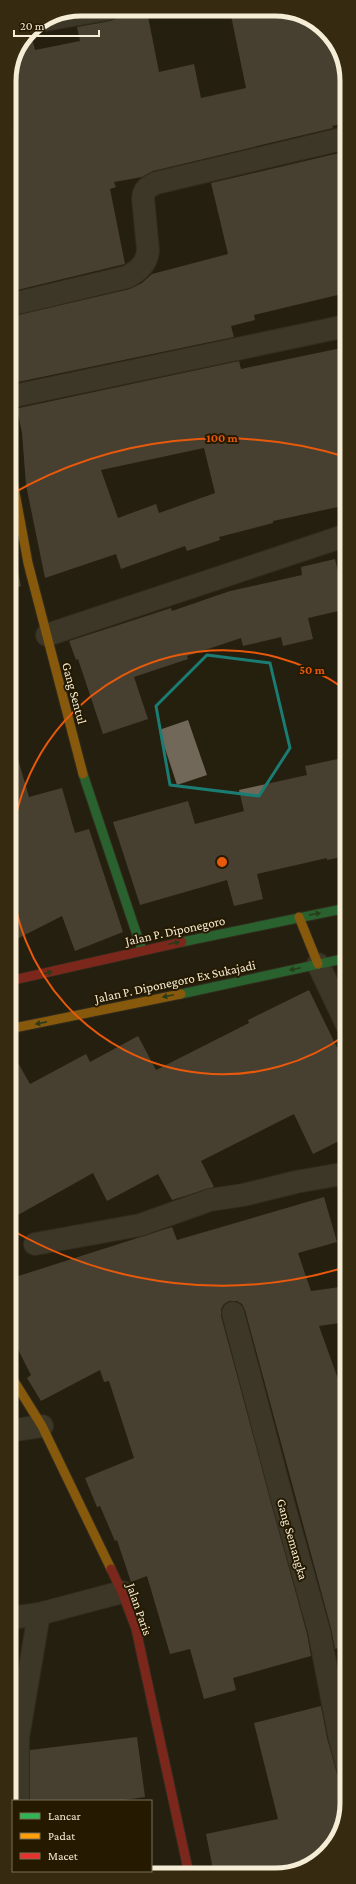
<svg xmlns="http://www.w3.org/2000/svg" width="356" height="1884" font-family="'Crimson Pro',serif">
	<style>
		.building { fill: #71685a; fill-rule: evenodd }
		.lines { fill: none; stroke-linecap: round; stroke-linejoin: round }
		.street-casing { stroke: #403b2f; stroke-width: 24 }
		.fast-casing { stroke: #403b2f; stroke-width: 11 }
		.slow-casing { stroke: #403b2f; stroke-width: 11 }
		.jam-casing { stroke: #403b2f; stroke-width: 11 }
		.street { stroke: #595445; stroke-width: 22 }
		.fast { stroke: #30b455; stroke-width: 9 }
		.slow { stroke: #ff9f0a; stroke-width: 9 }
		.jam { stroke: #e5322d; stroke-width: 9 }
		.oneway { fill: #2a5f26 }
		.marked { fill: none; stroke: #1b7c73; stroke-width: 3; stroke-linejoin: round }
		.ring { fill: none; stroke: #e8590c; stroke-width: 2 }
		.labels { text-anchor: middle; stroke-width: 4; stroke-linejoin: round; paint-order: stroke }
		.street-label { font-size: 13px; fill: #f6edd7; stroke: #251a00 }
		.rim { fill: none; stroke: #f6edd7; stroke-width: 5 }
		.centre { fill: #e8590c; stroke: #251a00; stroke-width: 2 }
		.ring-label { font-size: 12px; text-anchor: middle; font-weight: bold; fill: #e8590c; stroke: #251a00; stroke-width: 4; stroke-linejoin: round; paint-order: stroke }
	</style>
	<rect width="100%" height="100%" fill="#251f0e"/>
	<!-- building -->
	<g class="building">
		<polygon points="147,11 159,72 194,64 201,98 246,88 230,11 294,11 329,33 346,72 346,123 332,126 333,128 153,171 142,177 114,182 116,187 110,189 125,264 9,292 9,76 30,30 35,50 80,41 77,27 110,21 117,17"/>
		<polygon points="339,153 346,185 346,293 254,315 255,320 231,326 234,337 13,383 9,364 9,317 130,289 142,283 152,274 228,254 211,183"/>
		<path d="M 346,347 L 347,505 L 273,521 L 273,523 L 219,537 L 220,540 L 187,551 L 185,546 L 121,569 L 116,554 L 45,578 L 26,485 L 22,433 L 17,409 L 19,408 L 239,361 L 241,369 ZM 204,448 L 215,493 L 159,513 L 156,504 L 118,518 L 101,470 Z"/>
		<polygon points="9,530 21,586 9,591"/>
		<polygon points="335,559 347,609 308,618 313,639 283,646 281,637 243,646 241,638 187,656 188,659 134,677 148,719 103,734 78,659 76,660 69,641 171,608 172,611 230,591 302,575 301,567"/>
		<polygon points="188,720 207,775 177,785 159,730"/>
		<polygon points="16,752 29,797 62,788 75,833 89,829 123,932 75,951 62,916 9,943 9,753"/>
		<polygon points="347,757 347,856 327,860 327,858 257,874 263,899 234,906 227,880 140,905 113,822 188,801 195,824 244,811 239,790 307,775 305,766"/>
		<polygon points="309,990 347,1068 347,1137 313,1154 294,1114 201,1161 214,1187 172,1200 158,1174 107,1201 93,1173 9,1220 9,1047 30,1084 86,1054 90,1062 138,1036 156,1070 249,1023 248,1020"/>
		<polygon points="324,1197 337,1242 298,1253 311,1291 347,1286 347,1322 319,1326 347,1404 347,1645 335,1649 331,1628 245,1310 242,1304 237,1301 229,1301 224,1304 221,1309 221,1316 307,1634 311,1656 233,1678 236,1690 204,1699 190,1649 170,1654 147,1576 131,1582 117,1540 115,1541 100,1506 97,1507 85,1478 134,1458 109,1381 104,1382 100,1370 41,1401 27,1378 31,1375 9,1332 9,1279 172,1227 177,1240"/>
		<polygon points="321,1706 327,1738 347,1808 326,1854 284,1874 214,1874 206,1834 278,1819 254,1723"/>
		<polygon points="137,1737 145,1797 117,1801 30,1801 30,1750"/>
	</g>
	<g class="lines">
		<defs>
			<g id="street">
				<polyline points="45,20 108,9"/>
				<path d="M 9,305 L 127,277 C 138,271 147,264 148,250 L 143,198 C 144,189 148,187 156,183 L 346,138"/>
				<polyline points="9,397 346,326"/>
				<polyline points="47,635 347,535"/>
				<polyline points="318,964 347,1025"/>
				<polyline points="35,1244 140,1225 210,1200 243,1195 296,1182 347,1173"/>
				<polyline points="233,1313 283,1502 319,1631 339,1735 347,1766"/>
				<polyline points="9,1431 42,1426"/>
				<polyline points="10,1618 39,1614 122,1592"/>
				<polyline points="18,1801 18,1738 39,1614"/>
			</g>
			<g id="fast">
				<polyline points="83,774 142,950"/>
				<polyline points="182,942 347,908"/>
				<polyline points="181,994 347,958"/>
			</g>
			<g id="slow">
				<polyline points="9,436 14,487 28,563 83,774"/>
				<polyline points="299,917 318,964"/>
				<polyline points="9,1029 181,994"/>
				<polyline points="9,1373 42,1426 111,1569"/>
			</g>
			<g id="jam">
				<polyline points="9,981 182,942"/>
				<polyline points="111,1569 122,1592 136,1629 189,1874"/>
			</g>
		</defs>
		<!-- street casing -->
		<use href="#street" class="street-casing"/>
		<!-- fast casing -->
		<use href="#fast" class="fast-casing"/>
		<!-- slow casing -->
		<use href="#slow" class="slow-casing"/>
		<!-- jam casing -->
		<use href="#jam" class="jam-casing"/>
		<!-- street -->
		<use href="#street" class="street"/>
		<!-- fast -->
		<use href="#fast" class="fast"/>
		<!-- slow -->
		<use href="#slow" class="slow"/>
		<!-- jam -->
		<use href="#jam" class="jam"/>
	</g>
	<!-- one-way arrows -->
	<defs><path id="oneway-solid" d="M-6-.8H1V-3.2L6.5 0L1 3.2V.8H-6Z"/></defs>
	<g class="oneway">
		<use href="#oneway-solid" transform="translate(315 914) rotate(-11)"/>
		<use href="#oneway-solid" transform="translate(174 943) rotate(-12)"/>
		<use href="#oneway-solid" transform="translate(295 969) rotate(168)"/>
		<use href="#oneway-solid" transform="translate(47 973) rotate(-14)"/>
		<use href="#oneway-solid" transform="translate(168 996) rotate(168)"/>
		<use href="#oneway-solid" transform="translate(41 1023) rotate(169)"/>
	</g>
	<!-- marked area -->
	<path d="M0 0H356V1884H0ZM 207,655 L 270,663 L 290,748 L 259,796 L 170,785 L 156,706 Z" fill="#251f0e" fill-opacity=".55" fill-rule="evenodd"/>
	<path class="marked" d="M 207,655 L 270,663 L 290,748 L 259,796 L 170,785 L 156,706 Z"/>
	<!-- distance rings -->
	<g class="ring">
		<path d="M347 1034A212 212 0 1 1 345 689"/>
		<path d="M346 1267A424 424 0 0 1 10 1229M10 495A424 424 0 0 1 346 457"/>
	</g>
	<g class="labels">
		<!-- street labels -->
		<g class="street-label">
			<text transform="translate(75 693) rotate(75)" y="5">Gang Sentul</text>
			<text transform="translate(175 930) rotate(-12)" y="5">Jalan P. Diponegoro</text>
			<text transform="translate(175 981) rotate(-12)" y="5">Jalan P. Diponegoro Ex Sukajadi</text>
			<text transform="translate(293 1539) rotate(74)" y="5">Gang Semangka</text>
			<text transform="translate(140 1609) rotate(71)" y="5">Jalan Paris</text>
		</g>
	</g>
	<!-- crop -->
	<path d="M0 0H356V1884H0ZM81 16H275A65 65 0 0 1 340 81V1803A65 65 0 0 1 275 1868H81A65 65 0 0 1 16 1803V81A65 65 0 0 1 81 16Z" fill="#362b11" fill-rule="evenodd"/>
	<path class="rim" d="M81 16H275A65 65 0 0 1 340 81V1803A65 65 0 0 1 275 1868H81A65 65 0 0 1 16 1803V81A65 65 0 0 1 81 16Z"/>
	<circle cx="222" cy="862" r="6" class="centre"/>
	<g class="ring-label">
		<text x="222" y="442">100 m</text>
		<text x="312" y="674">50 m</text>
	</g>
	<!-- legend -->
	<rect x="12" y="1800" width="140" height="72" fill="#251a00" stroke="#796e56"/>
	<rect x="20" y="1813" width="20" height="6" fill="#30b455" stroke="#796e56"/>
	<text x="48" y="1820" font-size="12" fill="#f6edd7">Lancar</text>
	<rect x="20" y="1833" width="20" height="6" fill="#ff9f0a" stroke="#796e56"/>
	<text x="48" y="1840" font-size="12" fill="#f6edd7">Padat</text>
	<rect x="20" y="1853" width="20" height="6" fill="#e5322d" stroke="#796e56"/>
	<text x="48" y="1860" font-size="12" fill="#f6edd7">Macet</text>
	<!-- scale -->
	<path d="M14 30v6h85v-6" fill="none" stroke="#f6edd7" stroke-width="2"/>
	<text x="20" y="30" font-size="12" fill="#f6edd7" stroke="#251a00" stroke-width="3" paint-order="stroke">20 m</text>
</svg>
